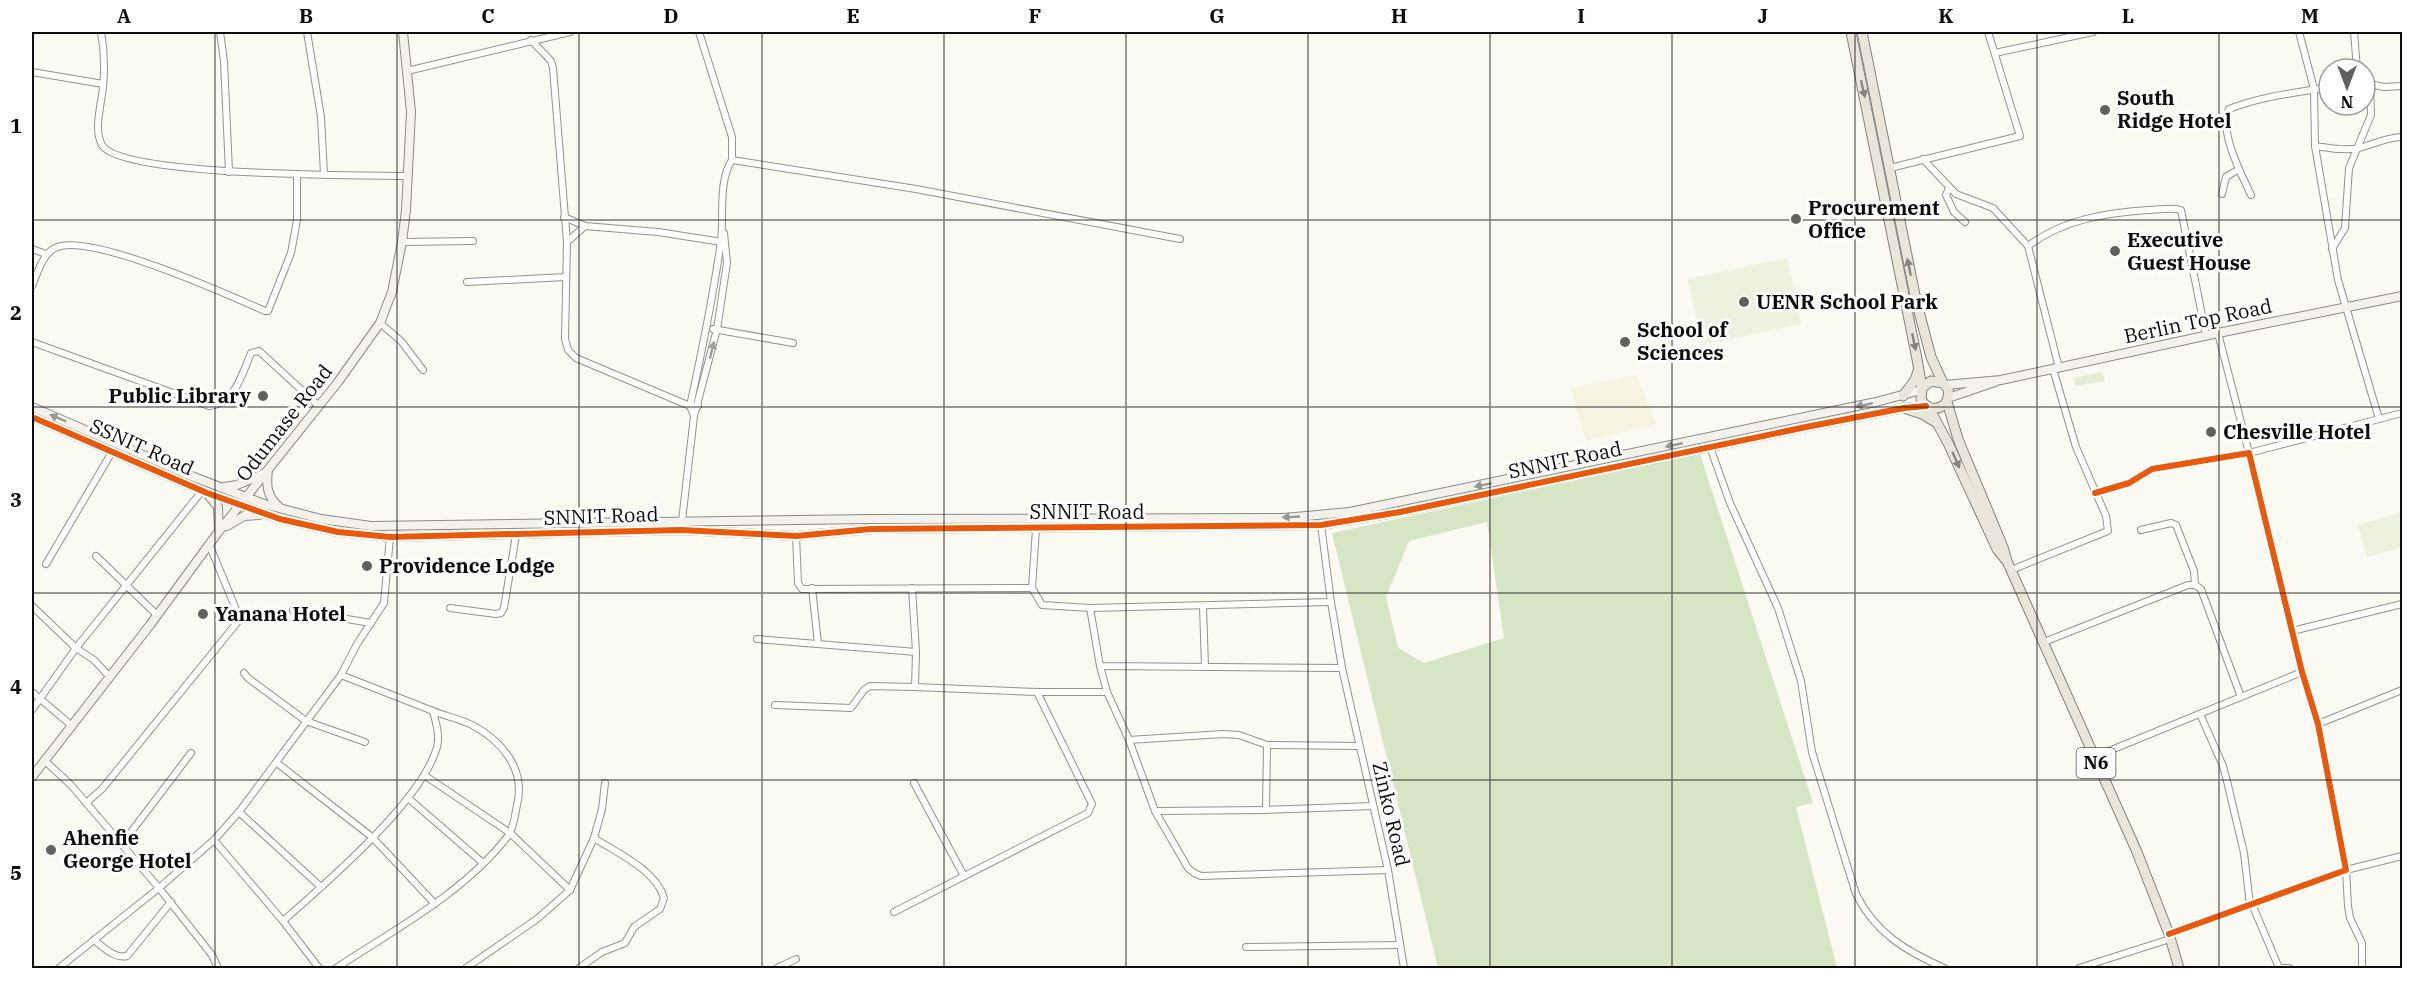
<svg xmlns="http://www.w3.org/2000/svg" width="2434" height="1000" font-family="'IBM Plex Serif',serif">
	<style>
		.farmland { fill: #f6f3e0 }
		.green { fill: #e5eed4 }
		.forest { fill: #d6e5c3; fill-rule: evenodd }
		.pitch { fill: #edf2de }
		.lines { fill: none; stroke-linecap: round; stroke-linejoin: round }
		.street-casing { stroke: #949390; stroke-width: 8 }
		.secondary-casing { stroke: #8a8a87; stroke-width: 10 }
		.primary-casing { stroke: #81817d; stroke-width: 11 }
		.street { stroke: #fefefd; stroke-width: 6 }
		.secondary { stroke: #f4f2ea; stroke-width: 8 }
		.primary { stroke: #eae5da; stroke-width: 9 }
		.cycleway-casing { stroke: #fff; stroke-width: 10 }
		.cycleway { stroke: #e8590c; stroke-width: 6 }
		.oneway { fill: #87847e }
		.oneway2 { fill: #9e9e9d }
		.oneway3 { fill: #989692 }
		.grid { fill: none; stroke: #0d0d0d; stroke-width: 1.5; stroke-opacity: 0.55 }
		.poi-dot { fill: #60605d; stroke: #fff; stroke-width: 2 }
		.labels { text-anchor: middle; stroke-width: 6; stroke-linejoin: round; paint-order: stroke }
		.shield { fill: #fff; stroke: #565656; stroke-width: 1.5 }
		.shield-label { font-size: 18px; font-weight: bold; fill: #0d0d0d }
		.poi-label { font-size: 20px; font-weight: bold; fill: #0d0d0d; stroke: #fff; text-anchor: start }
		.street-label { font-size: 20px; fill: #0d0d0d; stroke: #fff }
		.neatline { fill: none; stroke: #0d0d0d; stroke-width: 2 }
		.grid-label { font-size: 20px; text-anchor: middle; font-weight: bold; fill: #0d0d0d }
	</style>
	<rect width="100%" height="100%" fill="#faf9f2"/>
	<!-- farmland -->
	<polygon class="farmland" points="1636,375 1656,424 1586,441 1571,388"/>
	<!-- green -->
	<polygon class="green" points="2101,372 2103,374 2105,381 2075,386 2074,378"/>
	<!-- forest -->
	<path class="forest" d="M 1700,454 L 1813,803 L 1796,807 L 1837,968 L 1438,968 L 1332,533 ZM 1487,522 L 1504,638 L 1424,663 L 1398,648 L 1386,597 L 1409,541 Z"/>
	<!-- pitch -->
	<g class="pitch">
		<polygon points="1787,258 1801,324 1702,345 1688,279"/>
		<polygon points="2402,512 2402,547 2367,557 2358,525"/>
	</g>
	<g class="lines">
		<defs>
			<g id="street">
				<path d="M 101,32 C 104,49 105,68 103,86 C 102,103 93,129 102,145 C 121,177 363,175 408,176"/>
				<polyline points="220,32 224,61 229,172"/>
				<polyline points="307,32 321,117 324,174"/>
				<polyline points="699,32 732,137 732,160"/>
				<polyline points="2354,32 2357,69"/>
				<polyline points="531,40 551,61 553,68 567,242 565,339 568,350 576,358 690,406 698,406"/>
				<polyline points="1995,53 2093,32"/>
				<polyline points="407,71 570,32"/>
				<polyline points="32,72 103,84"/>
				<polyline points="2365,83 2384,87 2402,86"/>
				<path d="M 2315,146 C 2330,148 2344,151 2359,148 C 2374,144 2388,137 2402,137"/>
				<polyline points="1923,159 1956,194 1993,208 2028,246"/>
				<polyline points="1890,168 2020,136 1988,32"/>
				<polyline points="1949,188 1946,195 1954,212 1965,222"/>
				<polyline points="2222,194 2226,177 2239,169"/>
				<path d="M 2251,195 C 2241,174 2218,129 2229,109 C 2262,96 2295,93 2329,87"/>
				<polyline points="564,217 585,226 658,232 722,242"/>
				<polyline points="402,242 473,241"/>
				<polyline points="567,242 585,226"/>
				<polyline points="32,249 46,254"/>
				<polyline points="2332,249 2345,228 2349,168 2371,115 2370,84"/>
				<polyline points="467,282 566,277"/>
				<path d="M 32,286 C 38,272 42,255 55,248 C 87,231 229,295 265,311 L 268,311 L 291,253 L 297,220 L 297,174"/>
				<polyline points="380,323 401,341 423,370"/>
				<polyline points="713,329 793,343"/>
				<polyline points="2218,333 2249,453 2379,419 2338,280 2315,146 2314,89 2299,32"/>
				<path d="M 32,342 L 209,406 C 235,404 242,374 251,353 L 259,351 L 319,406"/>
				<path d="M 2059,368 L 2028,246 C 2064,219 2106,213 2148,210 C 2159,210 2171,207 2181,210 L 2206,335"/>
				<path d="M 694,416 L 690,406 C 702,351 713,297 721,241 C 724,216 718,181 732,160 L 916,189 L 1180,239"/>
				<polyline points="2379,419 2402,413"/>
				<path d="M 1710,447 L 1730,503 L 1778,608 L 1801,681 L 1812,752 L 1856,894 C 1875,933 1906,951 1944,968"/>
				<polyline points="2095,493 2129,483 2152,469 2249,453 2302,672 2318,724 2346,870 2169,934"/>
				<polyline points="682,521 694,416 717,329 727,263 724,233"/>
				<polyline points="1036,529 1032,588 1042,605 1090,608 1331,602 1321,525"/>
				<polyline points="2141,530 2171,523 2176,525 2194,571 2195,585"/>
				<polyline points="796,536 798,583 802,589 1032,588"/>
				<polyline points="96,556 157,615"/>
				<polyline points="46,564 112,452"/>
				<polyline points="2011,570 2108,531 2106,516 2076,447 2053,369"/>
				<polyline points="812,588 818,644"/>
				<polyline points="912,588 916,652 915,687 1037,692 1107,692"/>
				<polyline points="32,606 76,648 94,660 109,676"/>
				<polyline points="1203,606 1205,667"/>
				<polyline points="450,608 496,614 501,613 504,608 516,535"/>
				<polyline points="1090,608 1100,666 1342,668 1331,602"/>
				<polyline points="293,610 371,623"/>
				<polyline points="2292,631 2402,604"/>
				<polyline points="757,639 916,652"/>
				<polyline points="2044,642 2188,585 2195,585 2201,589 2241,697"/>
				<polyline points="1100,666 1107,692 1129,740 1223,734 1239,735 1267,745 1358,746"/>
				<polyline points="1342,668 1388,870 1404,968"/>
				<polyline points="244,673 248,678 306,721 365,742"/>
				<polyline points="32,692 71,725"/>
				<polyline points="775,705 851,708 864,690 870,686 915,687"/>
				<polyline points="32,710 76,648 202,491"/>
				<polyline points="2200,714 2223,766 2227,781 2244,853 2250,905"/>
				<polyline points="2318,724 2402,690"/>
				<polyline points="1129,740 1155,811 1266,810"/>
				<polyline points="1267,745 1266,810 1373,806"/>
				<polyline points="2094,757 2302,672"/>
				<polyline points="44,760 71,785 159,888 214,840 239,812 341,675 357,644 384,603 390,537"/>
				<polyline points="277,763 372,837 435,904"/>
				<polyline points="424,775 510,833 570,890 537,919 466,968"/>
				<polyline points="914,783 964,876"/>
				<polyline points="408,798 483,863"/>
				<polyline points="86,803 102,789 240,619 209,544"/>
				<polyline points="1155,811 1188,868 1194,873 1201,876 1388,870"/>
				<polyline points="239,812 321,887"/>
				<polyline points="214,840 283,921 319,968"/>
				<polyline points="122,844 191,753"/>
				<polyline points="570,890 594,838 602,809 605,783"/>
				<polyline points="2252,904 2279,968 2289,968"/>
				<polyline points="894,912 1088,813 1092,804 1037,692"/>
				<path d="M 283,921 C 325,884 423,800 437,747 C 440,735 436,723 433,711 L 341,675"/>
				<path d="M 94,940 C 104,948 115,959 127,956 L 171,902"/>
				<polyline points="1246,947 1400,945"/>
				<polyline points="59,968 159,888 212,955 218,968"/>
				<path d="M 336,968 C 394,930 465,892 508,836 C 514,828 515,814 517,805 C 526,769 502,741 472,725 C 460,719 445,716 433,711"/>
				<path d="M 579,968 L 602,952 L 625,943 L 634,927 L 660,909 L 664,898 C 656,870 617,853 594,838"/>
				<polyline points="777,968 796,959"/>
				<polyline points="2079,968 2170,939"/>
				<polyline points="2362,968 2362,943 2350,918 2348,906 2346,870 2402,856"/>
			</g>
			<g id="secondary">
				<polyline points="1945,385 2001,380 2218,333 2402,296"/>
				<polyline points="1948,398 1995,382"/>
				<polyline points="32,407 194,477 264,504 321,519 371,526 870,519 1284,518 1350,512 1876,402 1921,390"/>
				<polyline points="32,417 207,493 280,519 338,532 390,537 681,530 796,536 871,529 1321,525 1400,512 1806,427 1904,408 1926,406"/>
				<path d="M 268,470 C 266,486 267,496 279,507"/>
				<polyline points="224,487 237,485 263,474"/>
				<polyline points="209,496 218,507 219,531"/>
				<polyline points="227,526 244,516 259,515"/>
				<polyline points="32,777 150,625 219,531 338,382 380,323 392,292 402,242 406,210 411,112 403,32"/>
			</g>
			<g id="primary">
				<path d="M 1851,32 L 1917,359 L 1922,388 L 1921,399 C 1930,416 1952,408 1948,389 L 1943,383 L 1931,381 L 1922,388"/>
				<polyline points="1862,32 1916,300 1931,357 1943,383"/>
				<polyline points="1903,396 1915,380 1918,371"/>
				<polyline points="1947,402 1958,439 2003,547 2007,561 2137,852 2169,934 2179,968"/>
				<polyline points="1904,408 1922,414 1937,423"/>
				<polyline points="1929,408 1948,443 1997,549 2005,559"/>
			</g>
		</defs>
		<!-- street casing -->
		<use href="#street" class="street-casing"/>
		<!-- secondary casing -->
		<use href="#secondary" class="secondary-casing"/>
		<!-- primary casing -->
		<use href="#primary" class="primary-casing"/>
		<!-- street -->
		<use href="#street" class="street"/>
		<!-- secondary -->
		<use href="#secondary" class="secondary"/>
		<!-- primary -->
		<use href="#primary" class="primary"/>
		<defs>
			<g id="cycleway">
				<polyline points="32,417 207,493 280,519 338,532 390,537 681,530 796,536 871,529 1321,525 1400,512 1806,427 1904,408 1926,406"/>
				<polyline points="2095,493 2129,483 2152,469 2249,453 2302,672 2318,724 2346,870 2169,934"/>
			</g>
		</defs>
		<!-- cycleway casing -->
		<use href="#cycleway" class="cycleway-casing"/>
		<!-- cycleway -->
		<use href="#cycleway" class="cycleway"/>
	</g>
	<!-- one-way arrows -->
	<defs><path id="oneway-solid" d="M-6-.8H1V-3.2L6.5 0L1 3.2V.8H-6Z" transform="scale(1.5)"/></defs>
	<g class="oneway">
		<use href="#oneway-solid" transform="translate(1863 89) rotate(77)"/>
		<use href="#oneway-solid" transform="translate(1909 267) rotate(-102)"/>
		<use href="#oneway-solid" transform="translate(1914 342) rotate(78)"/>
		<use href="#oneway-solid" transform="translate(1956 460) rotate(66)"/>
	</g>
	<use class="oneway2" href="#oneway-solid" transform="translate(712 350) rotate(-76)"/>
	<g class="oneway3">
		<use href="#oneway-solid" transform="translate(1864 405) rotate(168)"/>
		<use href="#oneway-solid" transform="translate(58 418) rotate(-157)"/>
		<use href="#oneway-solid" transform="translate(1674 445) rotate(168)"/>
		<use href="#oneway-solid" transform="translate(1483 485) rotate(168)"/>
		<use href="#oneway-solid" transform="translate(1291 517) rotate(177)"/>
	</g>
	<!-- grid -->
	<path class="grid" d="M 215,32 L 215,968M 397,32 L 397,968M 579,32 L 579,968M 762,32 L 762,968M 944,32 L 944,968M 1126,32 L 1126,968M 1308,32 L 1308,968M 1490,32 L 1490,968M 1672,32 L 1672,968M 1855,32 L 1855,968M 2037,32 L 2037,968M 2219,32 L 2219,968M 32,220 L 2402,220M 32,407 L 2402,407M 32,593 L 2402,593M 32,780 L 2402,780"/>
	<!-- markers -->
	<g class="poi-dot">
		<circle cx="2105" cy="110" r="6"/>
		<circle cx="1796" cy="219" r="6"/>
		<circle cx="2115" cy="251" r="6"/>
		<circle cx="1744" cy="302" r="6"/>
		<circle cx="1625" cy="342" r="6"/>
		<circle cx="263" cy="396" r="6"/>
		<circle cx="2211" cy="432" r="6"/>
		<circle cx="367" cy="566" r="6"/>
		<circle cx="203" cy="614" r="6"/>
		<circle cx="51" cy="850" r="6"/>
	</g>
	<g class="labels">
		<!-- shield labels -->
		<rect class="shield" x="2076.5" y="748" width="39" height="30" rx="4.5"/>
		<g class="shield-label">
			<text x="2096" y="769">N6</text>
		</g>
		<!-- poi labels -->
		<g class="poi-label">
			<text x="2117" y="105">South<tspan x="2117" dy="23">Ridge Hotel</tspan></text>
			<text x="1808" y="215">Procurement<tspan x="1808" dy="23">Office</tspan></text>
			<text x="2127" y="247">Executive<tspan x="2127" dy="23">Guest House</tspan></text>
			<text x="1756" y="309">UENR School Park</text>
			<text x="1637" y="337">School of<tspan x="1637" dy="23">Sciences</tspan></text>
			<text x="251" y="403" text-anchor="end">Public Library</text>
			<text x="2223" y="439">Chesville Hotel</text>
			<text x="379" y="573">Providence Lodge</text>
			<text x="215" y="621">Yanana Hotel</text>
			<text x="63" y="845">Ahenfie<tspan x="63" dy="23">George Hotel</tspan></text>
		</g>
		<!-- street labels -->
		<g class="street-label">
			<text transform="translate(2198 321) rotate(-12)" y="7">Berlin Top Road</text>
			<text transform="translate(284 423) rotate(-52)" y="7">Odumase Road</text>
			<text transform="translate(142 447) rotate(24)" y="7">SSNIT Road</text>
			<text transform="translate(1565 460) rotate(-12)" y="7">SNNIT Road</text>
			<text x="1087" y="519">SNNIT Road</text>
			<text transform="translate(601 516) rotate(-2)" y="7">SNNIT Road</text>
			<text transform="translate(1391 814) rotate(77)" y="7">Zinko Road</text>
		</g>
	</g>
	<!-- border -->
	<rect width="2434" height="1000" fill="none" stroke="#ffffff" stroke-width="66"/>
	<!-- north arrow -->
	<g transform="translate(2347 87) rotate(180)"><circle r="28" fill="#ffffff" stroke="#9e9e9e" stroke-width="1.5"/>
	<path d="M0-4.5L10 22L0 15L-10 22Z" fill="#60605d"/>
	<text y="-9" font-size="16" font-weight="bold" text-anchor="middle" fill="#0d0d0d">N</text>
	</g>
	<rect x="33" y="33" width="2368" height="934" class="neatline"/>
	<g class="grid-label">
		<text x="124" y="23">A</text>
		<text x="306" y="23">B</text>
		<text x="488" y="23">C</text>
		<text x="671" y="23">D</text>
		<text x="853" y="23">E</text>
		<text x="1035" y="23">F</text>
		<text x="1217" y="23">G</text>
		<text x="1399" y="23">H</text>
		<text x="1581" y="23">I</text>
		<text x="1763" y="23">J</text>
		<text x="1946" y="23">K</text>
		<text x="2128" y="23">L</text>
		<text x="2310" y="23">M</text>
		<text x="16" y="133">1</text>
		<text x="16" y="320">2</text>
		<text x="16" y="507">3</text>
		<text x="16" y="694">4</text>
		<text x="16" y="880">5</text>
	</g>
</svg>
